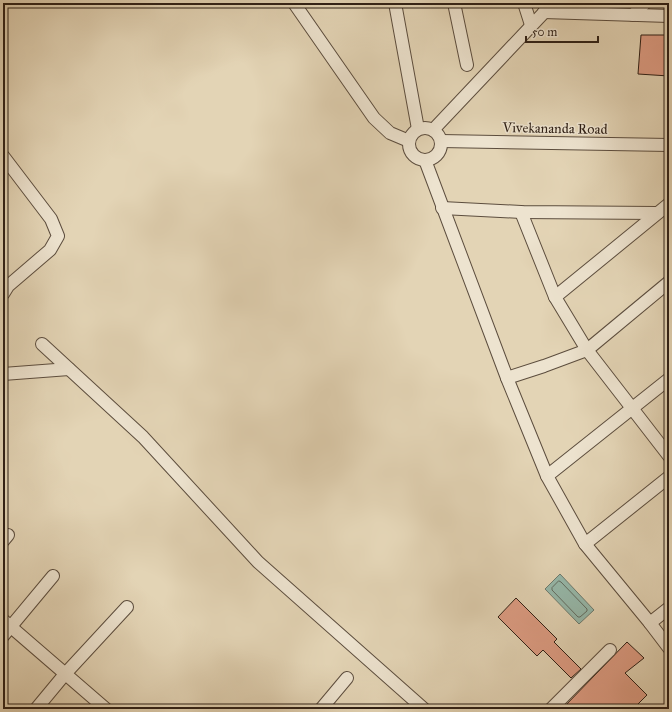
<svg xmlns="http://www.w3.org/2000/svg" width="672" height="712" font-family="'IM FELL Great Primer',serif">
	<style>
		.water { fill: #96b8aa; stroke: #6d7b6f }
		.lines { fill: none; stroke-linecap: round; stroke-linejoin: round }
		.shore { stroke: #626c60; stroke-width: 1 }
		.building { fill: #de9d84; stroke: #2f2016 }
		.minor-casing { stroke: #5c4d3e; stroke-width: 14 }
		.minor { stroke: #ede3cf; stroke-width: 12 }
		.labels { text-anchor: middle; stroke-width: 3; stroke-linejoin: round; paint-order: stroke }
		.street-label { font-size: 14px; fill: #2f2016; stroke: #ede3cf }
	</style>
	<rect width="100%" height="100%" fill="#e3d4b5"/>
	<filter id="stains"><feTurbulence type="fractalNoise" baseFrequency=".005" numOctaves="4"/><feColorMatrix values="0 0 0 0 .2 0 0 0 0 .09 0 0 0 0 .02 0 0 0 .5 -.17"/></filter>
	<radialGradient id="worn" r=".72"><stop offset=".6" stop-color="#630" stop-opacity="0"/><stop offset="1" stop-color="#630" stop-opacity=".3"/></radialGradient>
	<!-- water -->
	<polygon class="water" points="560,574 594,610 579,624 545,589"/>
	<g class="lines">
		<!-- shore -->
		<polygon class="shore" points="559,581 561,582 587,609 587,611 580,617 578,617 552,590 552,588"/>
	</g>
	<!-- building -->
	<g class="building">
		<polygon points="641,35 669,35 669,76 638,74"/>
		<polygon points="516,598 557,639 554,642 581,669 571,678 543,650 537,656 498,617"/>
		<polygon points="627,642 644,658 625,673 647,695 633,709 562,709"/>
	</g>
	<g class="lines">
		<defs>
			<g id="minor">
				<polyline points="294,3 374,118 390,133 409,141"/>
				<polyline points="395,3 418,129"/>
				<polyline points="454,3 467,65"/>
				<polyline points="524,3 531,25"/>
				<polyline points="544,12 669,16"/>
				<polyline points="633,15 645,3"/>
				<circle cx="425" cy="144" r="16"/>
				<polyline points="433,130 553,3"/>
				<polyline points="441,141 669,145"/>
				<polyline points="3,156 51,219 58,236 50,250 8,286 3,294"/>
				<polyline points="425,160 507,378 547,476 585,544 650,623 669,648"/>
				<polyline points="442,208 521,212 657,213"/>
				<polyline points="521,212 555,297 587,350 669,456"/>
				<polyline points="555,297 669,204"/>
				<polyline points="42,344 143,437 258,562 424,709"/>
				<polyline points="3,374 69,369"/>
				<polyline points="507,378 544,366 587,350 669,282"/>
				<polyline points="547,476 669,379"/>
				<polyline points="3,541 8,535"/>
				<polyline points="585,544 669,477"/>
				<polyline points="3,620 106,709"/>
				<polyline points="650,623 669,608"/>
				<polyline points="3,636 53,576"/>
				<polyline points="36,709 65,674 127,607"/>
				<polyline points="321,709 347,678"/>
				<polyline points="551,709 610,650"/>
			</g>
		</defs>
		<!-- minor casing -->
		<use href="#minor" class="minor-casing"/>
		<!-- minor -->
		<use href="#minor" class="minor"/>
	</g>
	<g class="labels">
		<!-- street labels -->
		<g class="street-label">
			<text transform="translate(555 128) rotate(1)" y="5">Vivekananda Road</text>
		</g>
	</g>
	<!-- margin -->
	<rect width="672" height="712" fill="none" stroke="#e3d4b5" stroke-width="16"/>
	<rect x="4" y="4" width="664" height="704" fill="none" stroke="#2f2016" stroke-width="2"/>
	<rect x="8" y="8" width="656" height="696" fill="none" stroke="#2f2016"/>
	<!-- scale -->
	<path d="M526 36v6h72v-6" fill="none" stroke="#2f2016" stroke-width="2"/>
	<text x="532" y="36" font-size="12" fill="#2f2016" stroke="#ede3cf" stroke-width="3" paint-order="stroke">50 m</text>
	<rect width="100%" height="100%" filter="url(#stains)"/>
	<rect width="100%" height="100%" fill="url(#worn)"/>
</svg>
